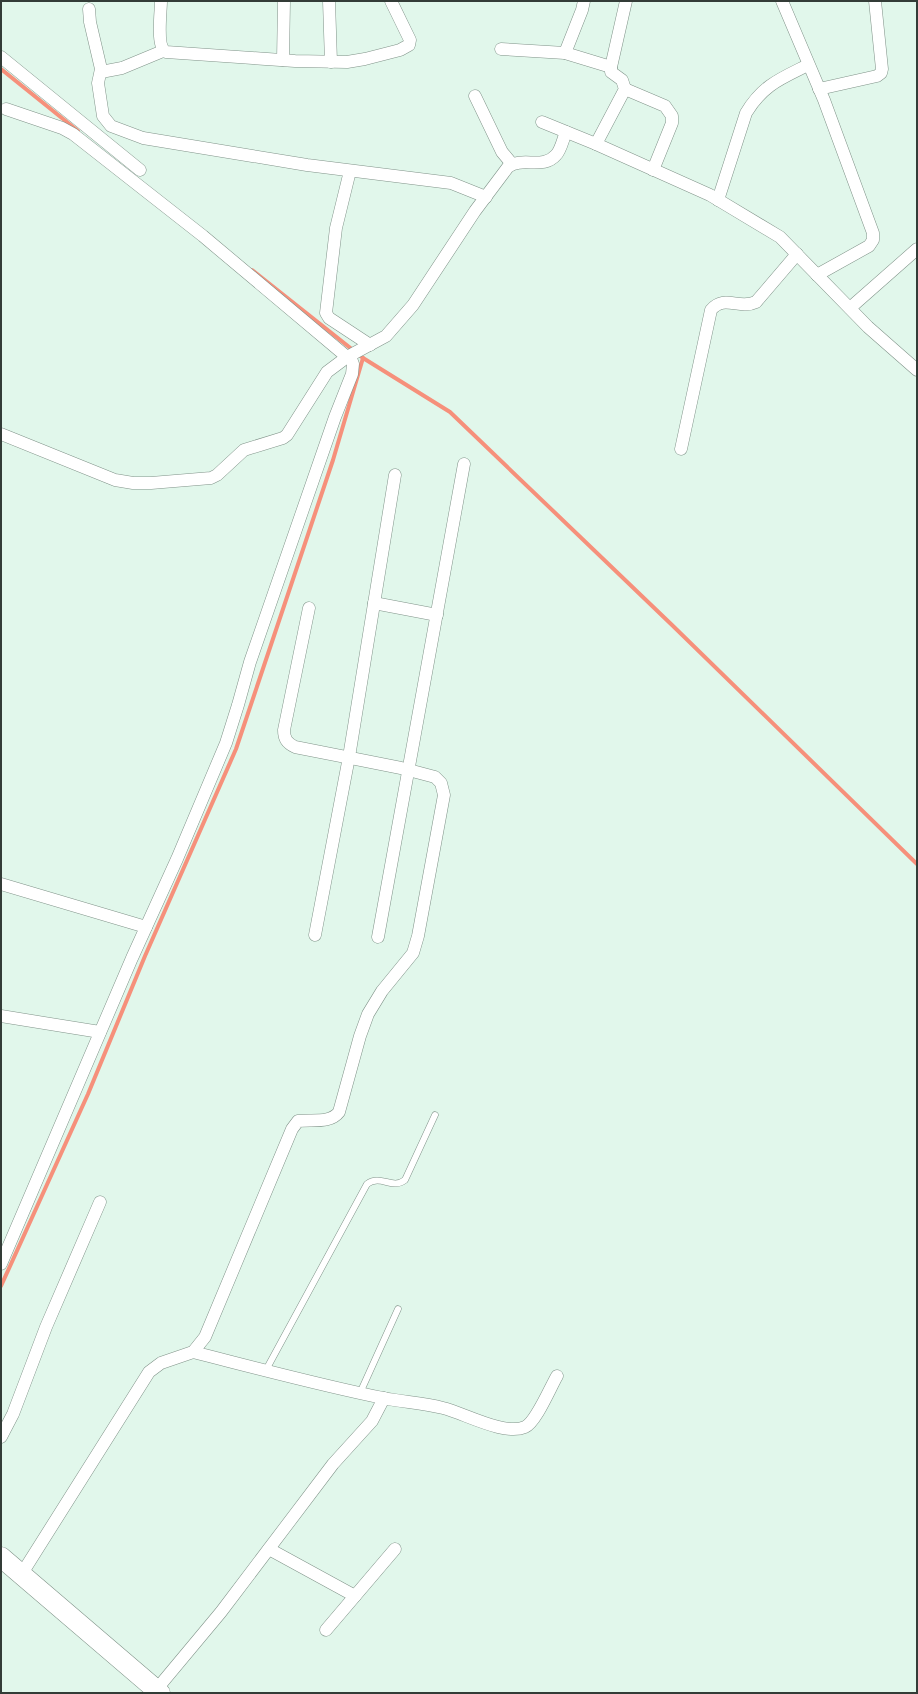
<svg xmlns="http://www.w3.org/2000/svg" width="918" height="1694" font-family="'Work Sans',sans-serif">
	<style>
		.lines { fill: none; stroke-linecap: round; stroke-linejoin: round }
		.stream { stroke: #f6907b; stroke-width: 4 }
		.lane-casing { stroke: #809389; stroke-width: 7 }
		.street-casing { stroke: #809389; stroke-width: 13 }
		.primary-casing { stroke: #809389; stroke-width: 21 }
		.lane { stroke: #fff; stroke-width: 6 }
		.street { stroke: #fff; stroke-width: 12 }
		.primary { stroke: #fff; stroke-width: 20 }
	</style>
	<rect width="100%" height="100%" fill="#e1f7eb"/>
	<g class="lines">
		<!-- stream -->
		<g class="stream">
			<polyline points="1,69 78,131"/>
			<polyline points="252,270 363,358 450,412 672,625 917,864"/>
			<polyline points="1,1286 88,1094 145,956 236,749 333,460 363,358"/>
		</g>
		<defs>
			<g id="lane">
				<path d="M 266,1370 L 367,1184 C 381,1174 392,1190 405,1180 L 435,1115"/>
				<polyline points="360,1393 398,1309"/>
			</g>
			<g id="street">
				<path d="M 161,1 C 161,12 156,47 166,52 L 295,61 L 347,62 L 365,59 L 400,50 L 409,45 L 410,40 L 391,1"/>
				<polyline points="329,1 331,62"/>
				<polyline points="782,1 824,100 873,233 873,240 869,246 817,275"/>
				<polyline points="89,9 90,22 101,69 98,83 103,116 111,126 143,138 307,165 451,183 486,197"/>
				<polyline points="501,49 565,53 611,67"/>
				<polyline points="565,53 582,10 584,1"/>
				<polyline points="1,57 140,170"/>
				<polyline points="283,60 284,1"/>
				<polyline points="101,72 122,68 163,51"/>
				<polyline points="625,89 665,106 672,116 672,123 653,170"/>
				<polyline points="819,89 877,76 881,73 882,69 875,1"/>
				<polyline points="475,96 502,152 512,164"/>
				<polyline points="6,109 62,128 73,134 203,236 347,357"/>
				<polyline points="542,122 596,144 710,195 780,237 868,327 917,370"/>
				<polyline points="596,144 625,89 622,80 611,72 611,67 626,1"/>
				<polyline points="350,171 336,228 326,313 329,318 370,345"/>
				<path d="M 718,200 L 746,113 C 763,85 780,79 808,65"/>
				<polyline points="850,308 917,249"/>
				<path d="M 1,434 L 115,480 L 133,483 L 151,483 L 211,478 L 217,475 L 244,450 L 283,438 L 287,435 L 327,372 L 347,357 L 386,336 L 413,305 L 475,211 L 508,167 C 522,156 543,170 556,155 C 561,150 563,139 566,132"/>
				<path d="M 681,449 L 711,310 C 724,294 739,310 756,302 L 797,254"/>
				<polyline points="374,603 437,615"/>
				<polyline points="1,884 146,927"/>
				<polyline points="315,935 349,757 395,475"/>
				<polyline points="378,937 464,464"/>
				<polyline points="1,1016 100,1032"/>
				<polyline points="1,1264 132,958 177,859 226,743 238,705 250,662 335,417 352,374 353,364 350,356"/>
				<path d="M 193,1352 C 256,1368 319,1385 383,1398 C 403,1402 423,1403 443,1408 C 464,1413 504,1436 525,1427 C 536,1422 550,1388 557,1376"/>
				<polyline points="1,1437 13,1414 46,1327 100,1202"/>
				<polyline points="269,1549 355,1596"/>
				<path d="M 21,1575 L 149,1372 L 161,1363 L 193,1352 L 205,1337 L 292,1129 L 298,1121 C 312,1119 330,1124 339,1112 L 360,1036 L 368,1014 L 382,991 L 413,953 L 418,936 L 444,795 L 441,783 L 435,777 L 401,768 L 295,747 C 287,743 284,739 284,730 L 309,608"/>
				<polyline points="326,1630 395,1549"/>
				<polyline points="156,1690 221,1612 333,1464 372,1421 384,1398"/>
			</g>
			<polyline id="primary" points="1,1557 160,1693"/>
		</defs>
		<!-- lane casing -->
		<use href="#lane" class="lane-casing"/>
		<!-- street casing -->
		<use href="#street" class="street-casing"/>
		<!-- primary casing -->
		<use href="#primary" class="primary-casing"/>
		<!-- lane -->
		<use href="#lane" class="lane"/>
		<!-- street -->
		<use href="#street" class="street"/>
		<!-- primary -->
		<use href="#primary" class="primary"/>
	</g>
	<!-- border -->
	<rect width="918" height="1694" fill="none" stroke="#333c37" stroke-width="4"/>
</svg>
